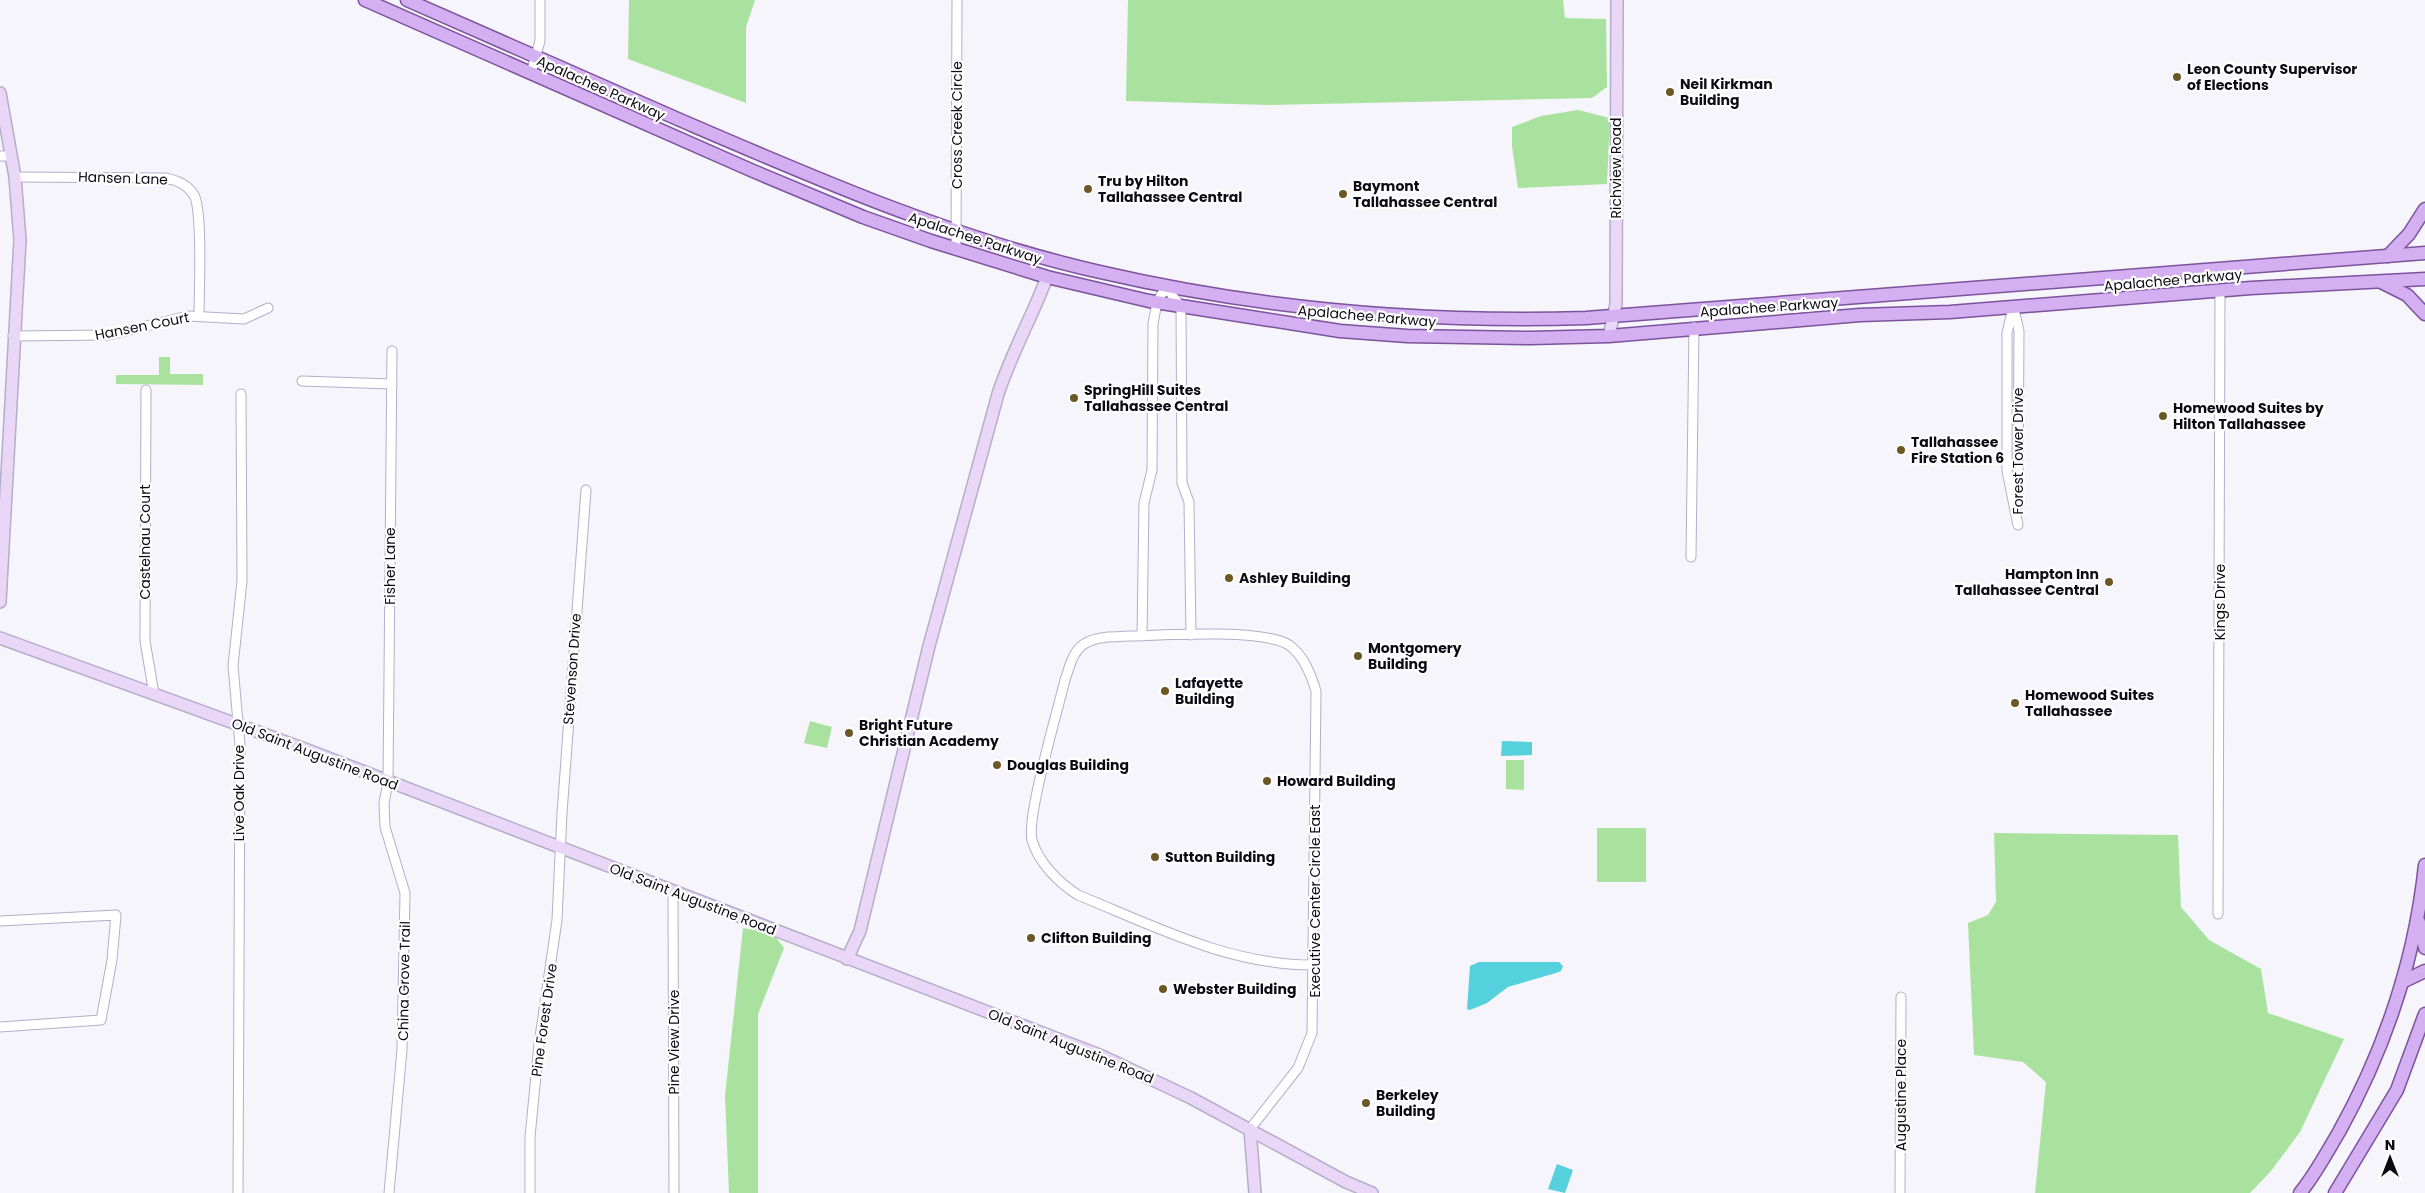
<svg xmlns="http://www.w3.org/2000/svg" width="2425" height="1193" font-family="Poppins,sans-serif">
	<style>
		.green { fill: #a9e29e }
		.water { fill: #55d0dd }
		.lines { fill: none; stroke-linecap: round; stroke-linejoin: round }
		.street-casing { stroke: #b3aeca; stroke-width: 11 }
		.secondary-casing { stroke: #b3aeca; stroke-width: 14 }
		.primary-casing { stroke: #7c539d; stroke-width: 15 }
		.street { stroke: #fff; stroke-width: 9 }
		.secondary { stroke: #ead7f8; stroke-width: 11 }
		.primary { stroke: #d4aff1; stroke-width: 12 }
		.poi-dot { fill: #6c5827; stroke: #fff; stroke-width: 2 }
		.labels { text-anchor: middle; stroke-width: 4.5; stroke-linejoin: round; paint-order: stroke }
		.poi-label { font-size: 14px; font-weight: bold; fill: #0c0a13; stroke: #fff; text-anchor: start }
		.street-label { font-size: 14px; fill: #0c0a13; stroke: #fff }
	</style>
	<rect width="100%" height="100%" fill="#f6f5fb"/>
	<!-- green -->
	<g class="green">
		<polygon points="629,0 755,0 746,27 746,103 628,59"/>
		<polygon points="1128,0 1563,0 1565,18 1606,19 1607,87 1592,98 1269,105 1126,101"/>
		<polygon points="1578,110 1610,118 1607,184 1518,188 1512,146 1512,127 1541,116"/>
		<polygon points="159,357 170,357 170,374 203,374 203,385 116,384 116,375 159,375"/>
		<polygon points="810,721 832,727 827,748 804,743"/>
		<polygon points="1506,760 1524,760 1524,790 1506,789"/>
		<rect x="1597" y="828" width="49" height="54"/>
		<polygon points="1994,833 2178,835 2181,907 2209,940 2261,969 2268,1013 2344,1039 2300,1132 2271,1171 2250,1193 2035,1193 2046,1082 2023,1062 1974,1055 1968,923 1988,915 1996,902"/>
		<polygon points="743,928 773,934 784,948 758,1014 758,1193 729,1193 725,1096"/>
	</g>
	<!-- water -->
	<g class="water">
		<polygon points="1502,741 1532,742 1532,755 1501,756"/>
		<polygon points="1479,962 1559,962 1563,966 1561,971 1556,973 1508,987 1487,1003 1470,1010 1467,1009 1470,966"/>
		<polygon points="1557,1164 1573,1170 1565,1193 1548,1189"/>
	</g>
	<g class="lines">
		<defs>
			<g id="street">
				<polyline points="531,73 540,41 540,0"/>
				<polyline points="0,156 11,156"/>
				<path d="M 15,177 L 165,178 C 177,180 187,184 194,195 C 203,211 199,293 199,315"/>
				<polyline points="956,250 957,0"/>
				<polyline points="2013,307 2007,333 2007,471 2018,525"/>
				<polyline points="2014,309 2019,331 2018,505"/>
				<polyline points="13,336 109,335 188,316 244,319 268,308"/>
				<polyline points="302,381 392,384"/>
				<polyline points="146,390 145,641 154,694"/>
				<polyline points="1691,557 1694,327"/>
				<polyline points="1142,636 1144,503 1152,470 1153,324 1157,302 1166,287 1181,307 1182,483 1189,502 1191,635"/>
				<polyline points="673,891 674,1193"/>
				<polyline points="2218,914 2220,291"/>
				<polyline points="0,921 116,915 112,960 101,1020 0,1027"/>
				<path d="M 1250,1129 L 1298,1068 L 1312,1033 L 1316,691 C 1311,674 1304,656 1289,645 C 1261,627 1146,636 1108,637 C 1077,640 1074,652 1065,680 C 1058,709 1026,818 1032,840 C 1038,862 1059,883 1078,895 C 1154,926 1231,966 1315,965"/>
				<polyline points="238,1193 240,745 233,666 242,581 241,394"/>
				<polyline points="389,1193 402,1050 405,893 385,827 384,803 388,782 392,351"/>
				<polyline points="530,1193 530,1137 539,1044 557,920 562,813 586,490"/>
				<polyline points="1900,1193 1901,997"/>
			</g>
			<g id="secondary">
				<polyline points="0,93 15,177 20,240 0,602"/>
				<polyline points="1609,336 1616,304 1617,0"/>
				<polyline points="0,638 305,749 1102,1056 1191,1098 1346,1182 1372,1193"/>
				<path d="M 847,959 L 860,931 L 929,646 L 998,394 C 1011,354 1032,317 1047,277"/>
				<polyline points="1250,1129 1255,1193"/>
			</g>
			<g id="primary">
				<polyline points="365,0 753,171 863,217 931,241 1047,277 1149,301 1340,331 1407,336 1530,338 1609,336 1860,315 1950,312 2251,288 2425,279"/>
				<path d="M 407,0 C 498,40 589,80 680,120 C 817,179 954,239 1100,272 C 1260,309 1422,323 1586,318 L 2425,253"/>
				<polyline points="2388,256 2409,234 2425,209"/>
				<polyline points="2381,282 2407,295 2425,314"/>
				<polyline points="2419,922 2425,948"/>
				<polyline points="2402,982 2425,971"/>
				<path d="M 2300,1193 C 2315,1175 2327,1152 2339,1132 C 2385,1049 2415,960 2425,865"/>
				<polyline points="2335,1193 2397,1090 2425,1014"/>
			</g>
		</defs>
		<!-- street casing -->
		<use href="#street" class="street-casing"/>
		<!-- secondary casing -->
		<use href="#secondary" class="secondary-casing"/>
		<!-- primary casing -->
		<use href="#primary" class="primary-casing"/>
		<!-- street -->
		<use href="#street" class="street"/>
		<!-- secondary -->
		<use href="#secondary" class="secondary"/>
		<!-- primary -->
		<use href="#primary" class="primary"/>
	</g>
	<!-- markers -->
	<g class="poi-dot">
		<circle cx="2177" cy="77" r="5"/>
		<circle cx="1670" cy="92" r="5"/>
		<circle cx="1088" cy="189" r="5"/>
		<circle cx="1343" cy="194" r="5"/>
		<circle cx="1074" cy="398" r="5"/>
		<circle cx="2163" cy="416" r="5"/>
		<circle cx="1901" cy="450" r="5"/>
		<circle cx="1229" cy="578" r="5"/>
		<circle cx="2109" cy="582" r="5"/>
		<circle cx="1358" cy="656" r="5"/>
		<circle cx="1165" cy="691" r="5"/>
		<circle cx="2015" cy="703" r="5"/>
		<circle cx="849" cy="733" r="5"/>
		<circle cx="997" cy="765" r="5"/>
		<circle cx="1267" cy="781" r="5"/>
		<circle cx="1155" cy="857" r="5"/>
		<circle cx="1031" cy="938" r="5"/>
		<circle cx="1163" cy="989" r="5"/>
		<circle cx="1366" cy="1103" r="5"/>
	</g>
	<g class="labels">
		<!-- poi labels -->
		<g class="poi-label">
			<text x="2187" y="74">Leon County Supervisor<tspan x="2187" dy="16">of Elections</tspan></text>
			<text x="1680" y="89">Neil Kirkman<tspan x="1680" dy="16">Building</tspan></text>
			<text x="1098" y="186">Tru by Hilton<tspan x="1098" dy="16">Tallahassee Central</tspan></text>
			<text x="1353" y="191">Baymont<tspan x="1353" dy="16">Tallahassee Central</tspan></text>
			<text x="1084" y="395">SpringHill Suites<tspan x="1084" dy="16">Tallahassee Central</tspan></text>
			<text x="2173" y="413">Homewood Suites by<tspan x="2173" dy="16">Hilton Tallahassee</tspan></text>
			<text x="1911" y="447">Tallahassee<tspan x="1911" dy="16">Fire Station 6</tspan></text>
			<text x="2099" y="579" text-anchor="end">Hampton Inn<tspan x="2099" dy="16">Tallahassee Central</tspan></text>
			<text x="1239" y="583">Ashley Building</text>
			<text x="1368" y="653">Montgomery<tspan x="1368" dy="16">Building</tspan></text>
			<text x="1175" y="688">Lafayette<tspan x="1175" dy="16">Building</tspan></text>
			<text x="2025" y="700">Homewood Suites<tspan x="2025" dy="16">Tallahassee</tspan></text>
			<text x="859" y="730">Bright Future<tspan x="859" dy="16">Christian Academy</tspan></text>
			<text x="1007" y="770">Douglas Building</text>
			<text x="1277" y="786">Howard Building</text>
			<text x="1165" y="862">Sutton Building</text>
			<text x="1041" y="943">Clifton Building</text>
			<text x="1173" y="994">Webster Building</text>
			<text x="1376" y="1100">Berkeley<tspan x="1376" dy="16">Building</tspan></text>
		</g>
		<!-- street labels -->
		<g class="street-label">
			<text transform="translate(601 88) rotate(24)" y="5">Apalachee Parkway</text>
			<text transform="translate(957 125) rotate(-90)" y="5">Cross Creek Circle</text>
			<text transform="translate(1616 168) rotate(-90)" y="5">Richview Road</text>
			<text transform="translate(123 178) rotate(2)" y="5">Hansen Lane</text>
			<text transform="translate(975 238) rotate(18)" y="5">Apalachee Parkway</text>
			<text transform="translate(2173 280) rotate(-5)" y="5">Apalachee Parkway</text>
			<text transform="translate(1769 307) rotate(-4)" y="5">Apalachee Parkway</text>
			<text transform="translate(1367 316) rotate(5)" y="5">Apalachee Parkway</text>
			<text transform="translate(142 326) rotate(-11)" y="5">Hansen Court</text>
			<text transform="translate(2018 451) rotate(-90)" y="5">Forest Tower Drive</text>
			<text transform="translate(145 542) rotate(-90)" y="5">Castelnau Court</text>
			<text transform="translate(390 566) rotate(-90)" y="5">Fisher Lane</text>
			<text transform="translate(2220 602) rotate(-90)" y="5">Kings Drive</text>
			<text transform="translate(572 669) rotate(-86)" y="5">Stevenson Drive</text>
			<text transform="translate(315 754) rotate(21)" y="5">Old Saint Augustine Road</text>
			<text transform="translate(239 793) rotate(-90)" y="5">Live Oak Drive</text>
			<text transform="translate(693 899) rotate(21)" y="5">Old Saint Augustine Road</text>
			<text transform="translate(1315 901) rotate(-90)" y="5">Executive Center Circle East</text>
			<text transform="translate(404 981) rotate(-89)" y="5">China Grove Trail</text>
			<text transform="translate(544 1020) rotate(-82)" y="5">Pine Forest Drive</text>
			<text transform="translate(674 1042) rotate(-90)" y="5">Pine View Drive</text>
			<text transform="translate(1071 1046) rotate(22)" y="5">Old Saint Augustine Road</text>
			<text transform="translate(1901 1095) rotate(-90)" y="5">Augustine Place</text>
		</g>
	</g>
	<!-- north arrow -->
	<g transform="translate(2390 1158)" stroke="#ffffff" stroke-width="4" paint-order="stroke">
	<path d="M0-4L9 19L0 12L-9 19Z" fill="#0c0a13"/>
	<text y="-8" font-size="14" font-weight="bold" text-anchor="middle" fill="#0c0a13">N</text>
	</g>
</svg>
